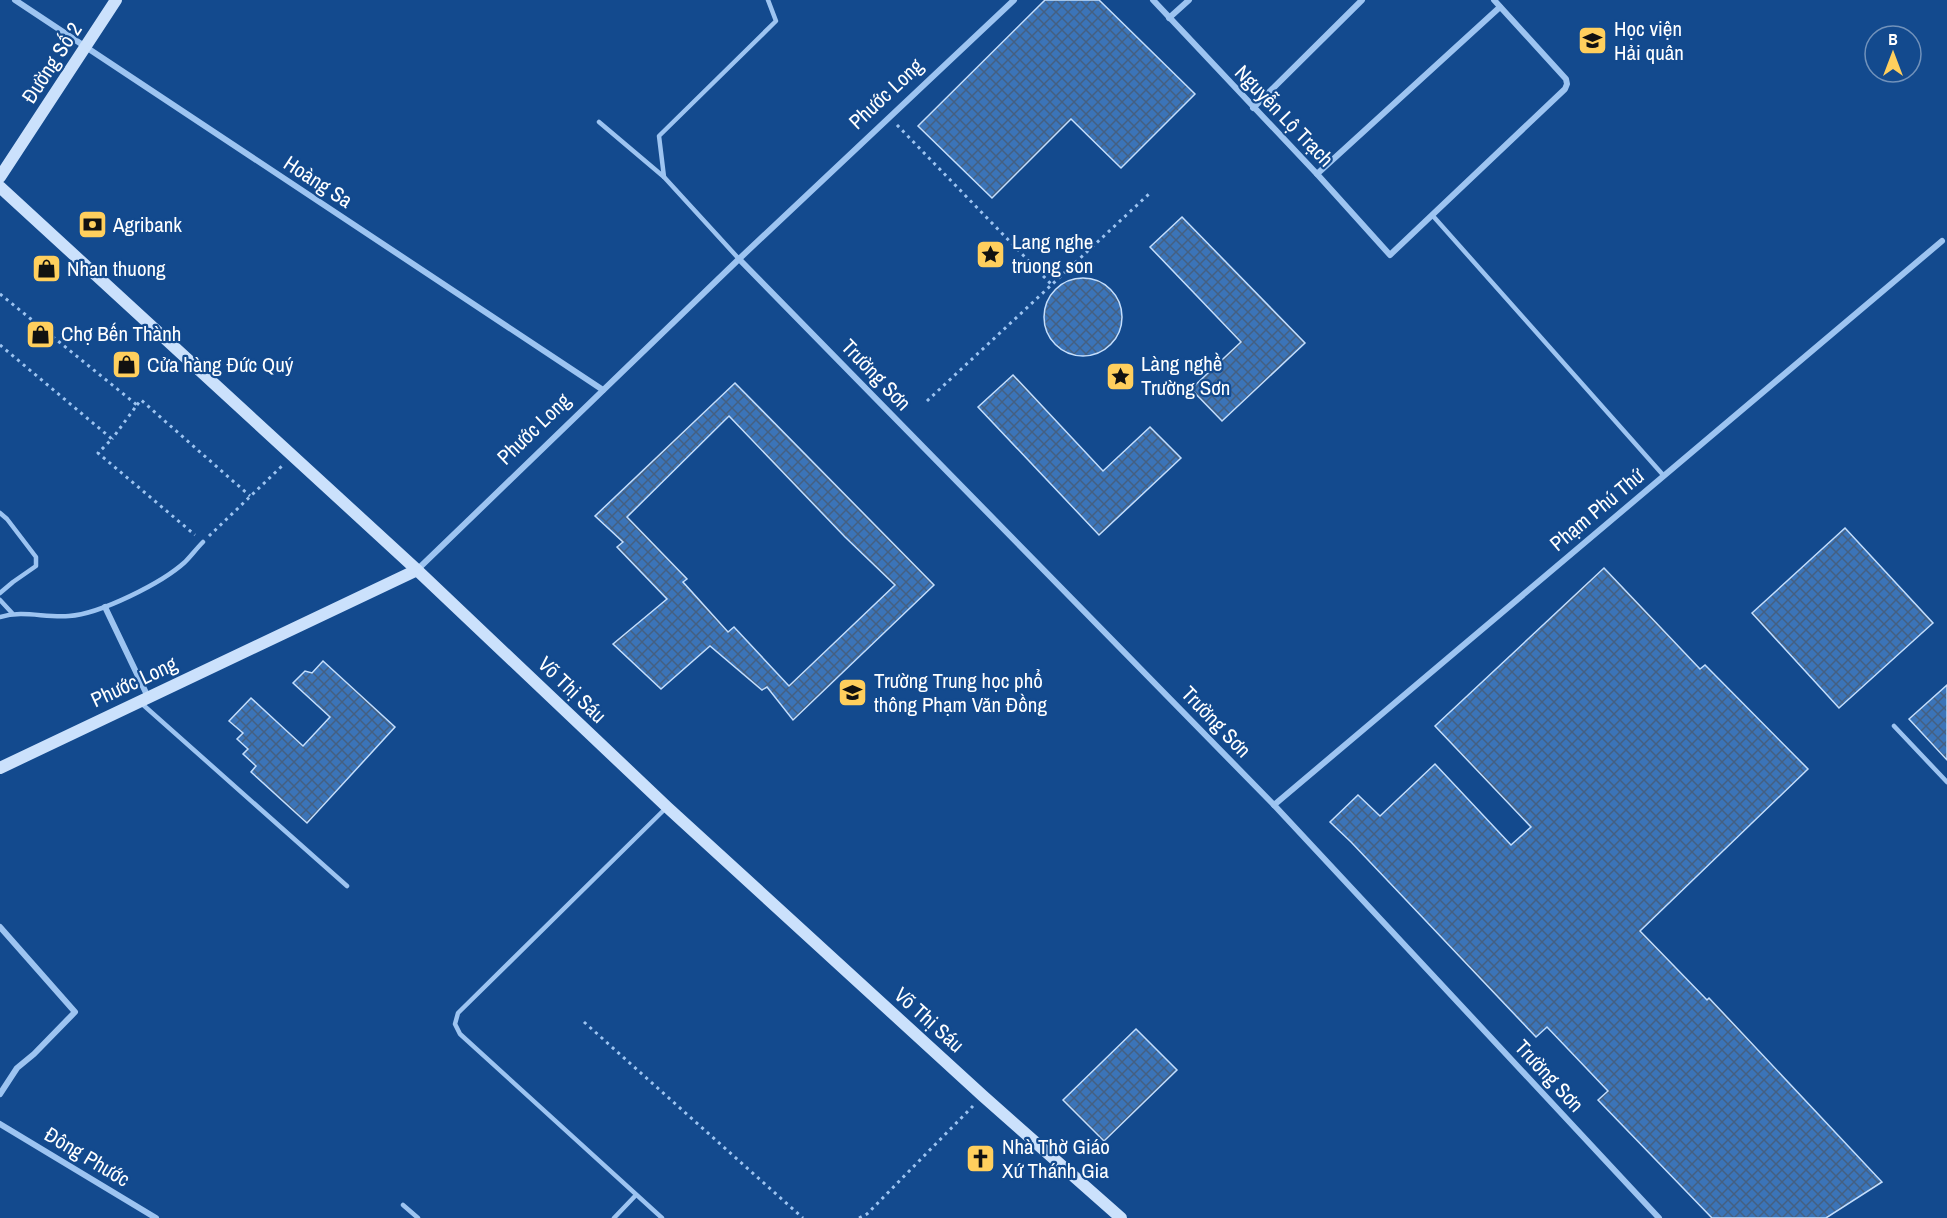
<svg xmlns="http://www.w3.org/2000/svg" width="1947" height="1218" font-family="'Archivo Narrow',sans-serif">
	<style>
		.building { fill: url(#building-cross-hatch); stroke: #c4defc; stroke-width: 1.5; fill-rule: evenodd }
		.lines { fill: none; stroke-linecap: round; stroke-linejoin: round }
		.path { stroke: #9dc4f1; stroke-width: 3; stroke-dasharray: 3 4.5; stroke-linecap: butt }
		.lane { stroke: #9dc4f1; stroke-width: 4.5 }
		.street { stroke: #9dc4f1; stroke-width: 6 }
		.secondary { stroke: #cbe1fc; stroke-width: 12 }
		.labels { text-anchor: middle; stroke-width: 4.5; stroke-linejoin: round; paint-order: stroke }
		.poi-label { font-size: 21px; fill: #fff; stroke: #134a8e; text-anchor: start }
		.street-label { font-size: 21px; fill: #fff; stroke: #134a8e }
	</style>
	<defs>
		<pattern id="building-cross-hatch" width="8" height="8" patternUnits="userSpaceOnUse" patternTransform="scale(1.5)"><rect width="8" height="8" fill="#3b74b8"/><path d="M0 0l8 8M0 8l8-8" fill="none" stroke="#446082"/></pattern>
	</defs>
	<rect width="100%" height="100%" fill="#134a8e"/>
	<!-- building -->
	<g class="building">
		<polygon points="1045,0 1099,0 1195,94 1121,168 1071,119 992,198 918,126"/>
		<polygon points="1182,217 1305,343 1222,421 1191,389 1241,342 1150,247"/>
		<circle cx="1083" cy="317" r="39"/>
		<polygon points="1013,375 1103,471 1150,427 1181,458 1099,535 978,407"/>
		<path d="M 735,383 L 934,585 L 793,720 L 767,687 L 762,690 L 710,646 L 661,689 L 613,644 L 667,599 L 617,547 L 623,542 L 595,516 ZM 729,416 L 845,537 L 895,585 L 789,686 L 734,627 L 728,632 L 683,582 L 687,579 L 627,517 Z"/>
		<polygon points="1845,528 1933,623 1839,708 1752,613"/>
		<polygon points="1604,568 1700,669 1705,665 1808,769 1640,931 1707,1000 1709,998 1882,1182 1826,1218 1712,1218 1598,1100 1608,1091 1547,1027 1536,1037 1351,842 1330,822 1358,795 1380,816 1435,764 1511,845 1531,827 1435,726"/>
		<polygon points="323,661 395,727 307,823 251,772 256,766 243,754 248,749 237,739 243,733 229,721 251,698 303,746 330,717 293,683 305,671 312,673"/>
		<polygon points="1947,685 1947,760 1909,719"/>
		<polygon points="1136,1029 1177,1070 1104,1141 1063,1100"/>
	</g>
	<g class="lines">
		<!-- path -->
		<g class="path">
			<polyline points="897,125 1051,284"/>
			<polyline points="0,294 137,405 112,439"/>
			<polyline points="0,345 112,439 98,453 195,535"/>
			<polyline points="927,401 1150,193"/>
			<polyline points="137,405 141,400 250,496"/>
			<polyline points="209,536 282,466"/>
			<polyline points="584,1022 803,1218"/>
			<polyline points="859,1218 867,1214 973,1106"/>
		</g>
		<!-- lane -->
		<g class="lane">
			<polyline points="599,122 664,177 739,259"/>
			<polyline points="664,177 659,136 776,21 768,0"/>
			<polyline points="1433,216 1664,476"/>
			<polyline points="0,513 7,519 36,557 36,566 13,582 0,593"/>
			<polyline points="0,600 12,613"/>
			<path d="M 0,617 C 23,610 45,618 69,616 C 100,614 162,583 185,562 C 191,556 197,548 203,542"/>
			<polyline points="141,703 347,886"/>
			<polyline points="1894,726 1947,782"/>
			<polyline points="403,1205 418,1218"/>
			<polyline points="614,1218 636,1195"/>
			<polyline points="662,1218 460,1034 455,1024 458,1013 667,807"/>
		</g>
		<!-- street -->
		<g class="street">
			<polyline points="15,0 603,390"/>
			<polyline points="1153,0 1317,174 1390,255 1565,89 1567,84 1566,79 1494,0"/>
			<polyline points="1169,18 1189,0"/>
			<polyline points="1253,108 1362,0"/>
			<polyline points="1317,174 1500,7"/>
			<polyline points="739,259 1274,805 1659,1218"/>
			<polyline points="417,570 739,259 1014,0"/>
			<polyline points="105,607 148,697"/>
			<polyline points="1274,805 1942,241"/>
			<polyline points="0,927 75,1012 34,1054 17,1068 0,1094"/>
			<polyline points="0,1124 156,1218"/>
		</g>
		<!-- secondary -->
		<g class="secondary">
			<polyline points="0,177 116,0"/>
			<polyline points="0,187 417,570 667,807 983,1096 1121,1218"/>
			<polyline points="0,768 417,570"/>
		</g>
	</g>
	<!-- icons -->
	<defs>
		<symbol id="university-square" viewBox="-11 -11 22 22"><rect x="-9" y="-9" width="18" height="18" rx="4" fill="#ffcf5d" stroke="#134a8e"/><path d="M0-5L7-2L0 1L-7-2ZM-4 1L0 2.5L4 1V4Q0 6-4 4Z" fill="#111"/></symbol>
		<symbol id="bank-square" viewBox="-11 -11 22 22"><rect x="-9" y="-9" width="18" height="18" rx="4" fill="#ffcf5d" stroke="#134a8e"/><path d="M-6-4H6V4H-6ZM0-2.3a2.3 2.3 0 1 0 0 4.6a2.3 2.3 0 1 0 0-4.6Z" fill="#111"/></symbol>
		<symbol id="sight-square" viewBox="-11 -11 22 22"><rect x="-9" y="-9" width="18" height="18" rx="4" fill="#ffcf5d" stroke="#134a8e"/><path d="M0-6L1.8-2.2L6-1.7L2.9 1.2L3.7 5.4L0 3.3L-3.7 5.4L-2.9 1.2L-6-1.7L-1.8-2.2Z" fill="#111"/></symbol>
		<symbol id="shop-square" viewBox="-11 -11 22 22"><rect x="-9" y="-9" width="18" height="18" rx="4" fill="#ffcf5d" stroke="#134a8e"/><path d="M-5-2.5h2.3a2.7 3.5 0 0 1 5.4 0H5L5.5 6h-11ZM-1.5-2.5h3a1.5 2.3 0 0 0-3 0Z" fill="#111"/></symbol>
		<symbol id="school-square" viewBox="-11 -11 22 22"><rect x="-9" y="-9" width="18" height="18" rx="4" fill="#ffcf5d" stroke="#134a8e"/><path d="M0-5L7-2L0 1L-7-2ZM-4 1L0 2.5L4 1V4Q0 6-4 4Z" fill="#111"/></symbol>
		<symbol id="church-square" viewBox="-11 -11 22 22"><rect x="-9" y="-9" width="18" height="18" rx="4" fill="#ffcf5d" stroke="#134a8e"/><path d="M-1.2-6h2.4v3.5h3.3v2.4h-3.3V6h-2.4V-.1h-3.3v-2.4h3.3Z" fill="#111"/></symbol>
	</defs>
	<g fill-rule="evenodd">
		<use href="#university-square" x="1576" y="24" width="33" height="33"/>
		<use href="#bank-square" x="76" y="208" width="33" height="33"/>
		<use href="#sight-square" x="974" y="238" width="33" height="33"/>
		<use href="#shop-square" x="30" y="252" width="33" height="33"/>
		<use href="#shop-square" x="24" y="318" width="33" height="33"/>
		<use href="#shop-square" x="110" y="348" width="33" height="33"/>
		<use href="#sight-square" x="1104" y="360" width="33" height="33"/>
		<use href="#school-square" x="836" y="676" width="33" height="33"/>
		<use href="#church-square" x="964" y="1142" width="33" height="33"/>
	</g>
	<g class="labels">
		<!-- poi labels -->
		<g class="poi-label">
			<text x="1614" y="36">Học viện<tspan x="1614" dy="24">Hải quân</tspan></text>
			<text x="113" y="232">Agribank</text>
			<text x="1012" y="249">Lang nghe<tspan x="1012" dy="24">truong son</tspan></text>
			<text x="67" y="276">Nhan thuong</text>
			<text x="61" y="341">Chợ Bến Thành</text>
			<text x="1141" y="371">Làng nghề<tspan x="1141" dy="24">Trường Sơn</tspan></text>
			<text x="147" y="372">Cửa hàng Đức Quý</text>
			<text x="874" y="688">Trường Trung học phổ<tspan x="874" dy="24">thông Phạm Văn Đồng</tspan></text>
			<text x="1002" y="1154">Nhà Thờ Giáo<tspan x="1002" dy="24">Xứ Thánh Gia</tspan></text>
		</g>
		<!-- street labels -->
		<g class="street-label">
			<text transform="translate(52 63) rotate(-57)" y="7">Đường Số 2</text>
			<text transform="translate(886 94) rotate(-43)" y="7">Phước Long</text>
			<text transform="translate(1284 116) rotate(46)" y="7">Nguyễn Lộ Trạch</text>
			<text transform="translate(318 182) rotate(33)" y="7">Hoàng Sa</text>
			<text transform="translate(876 375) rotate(46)" y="7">Trường Sơn</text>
			<text transform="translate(534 429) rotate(-44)" y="7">Phước Long</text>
			<text transform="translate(1597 510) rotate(-40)" y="7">Phạm Phú Thứ</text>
			<text transform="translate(134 682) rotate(-25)" y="7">Phước Long</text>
			<text transform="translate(572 690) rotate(44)" y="7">Võ Thị Sáu</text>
			<text transform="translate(1216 722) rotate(46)" y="7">Trường Sơn</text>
			<text transform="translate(929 1020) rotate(42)" y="7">Võ Thị Sáu</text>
			<text transform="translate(1549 1076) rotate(47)" y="7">Trường Sơn</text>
			<text transform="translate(87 1157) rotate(31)" y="7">Đông Phước</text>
		</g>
	</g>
	<!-- north arrow -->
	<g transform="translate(1893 54)"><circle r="28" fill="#134a8e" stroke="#7192bb" stroke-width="1.5"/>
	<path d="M0-4.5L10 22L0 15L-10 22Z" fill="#ffcf5d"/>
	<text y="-9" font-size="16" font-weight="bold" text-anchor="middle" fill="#ffffff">B</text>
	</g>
</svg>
